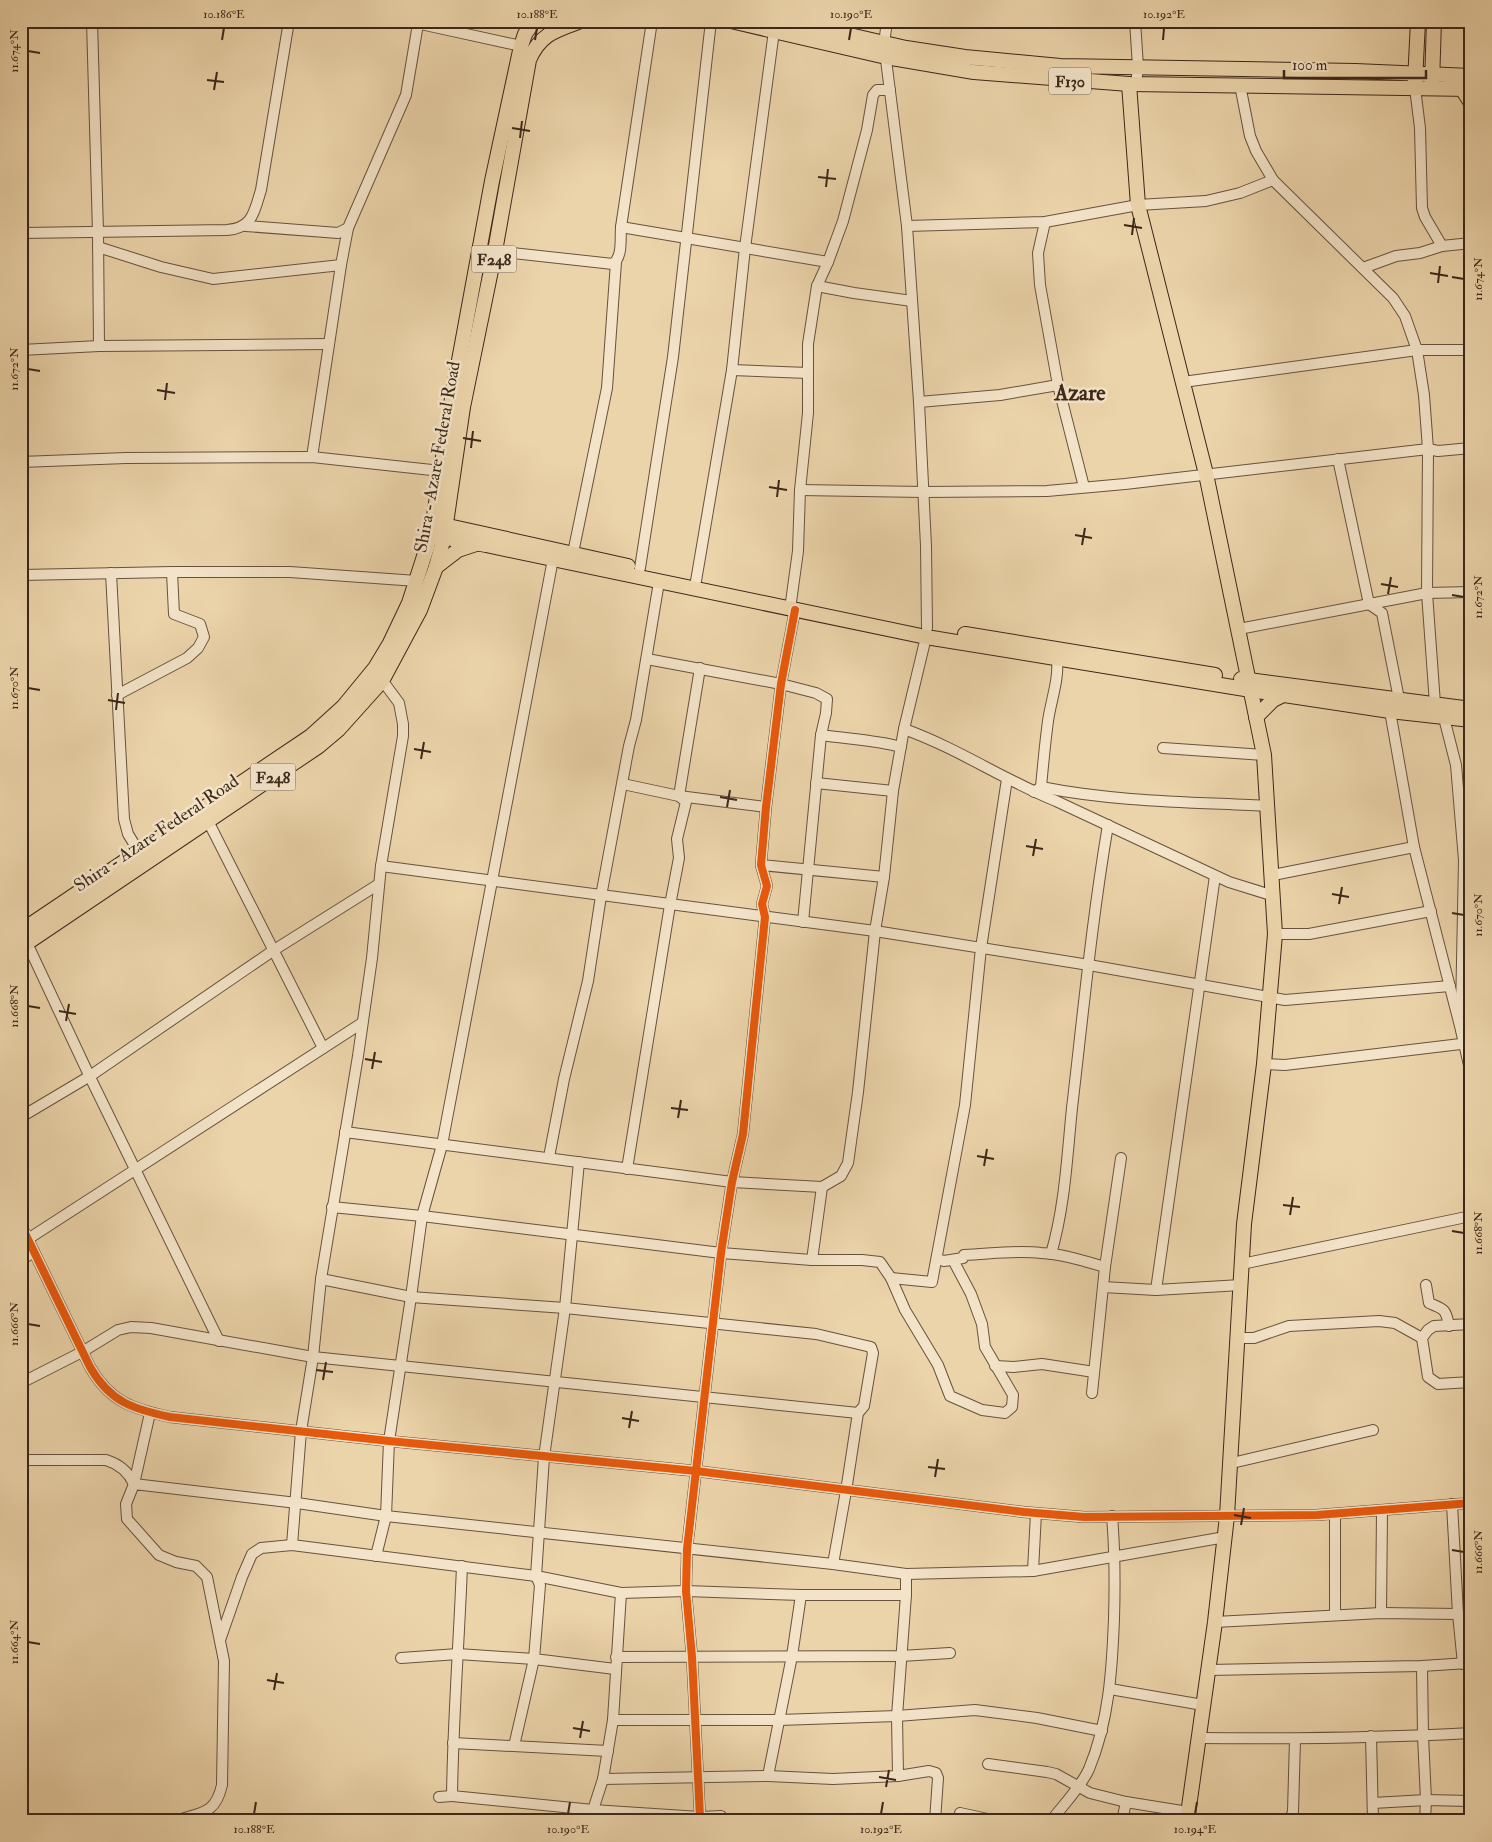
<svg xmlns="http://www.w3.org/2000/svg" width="1492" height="1842" font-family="'IM FELL Double Pica',serif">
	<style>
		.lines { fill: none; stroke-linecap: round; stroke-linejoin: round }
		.minor-casing { stroke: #67523e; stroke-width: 12 }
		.major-casing { stroke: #3b271a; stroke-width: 16 }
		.minor { stroke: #f3e3c8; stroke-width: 10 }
		.major { stroke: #ecd4aa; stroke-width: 14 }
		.cycleway-casing { stroke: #f3e3c8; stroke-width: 11 }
		.cycleway { stroke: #e8590c; stroke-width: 8 }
		.ticks { fill: none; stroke: #3b271a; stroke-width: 2 }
		.labels { text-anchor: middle; stroke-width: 5; stroke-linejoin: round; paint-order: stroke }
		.shield { fill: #f3e3c8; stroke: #725f4e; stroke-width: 1 }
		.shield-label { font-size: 16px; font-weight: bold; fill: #3b271a }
		.street-label { font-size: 18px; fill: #3b271a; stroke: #f3e3c8 }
		.district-label { font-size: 22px; font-weight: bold; fill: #3b271a; stroke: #f3e3c8 }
		.neatline { fill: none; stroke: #3b271a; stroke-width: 2 }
		.ticks-label { font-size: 12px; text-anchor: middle; fill: #3b271a }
	</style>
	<rect width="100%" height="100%" fill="#ecd4aa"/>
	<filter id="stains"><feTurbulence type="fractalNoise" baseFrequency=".004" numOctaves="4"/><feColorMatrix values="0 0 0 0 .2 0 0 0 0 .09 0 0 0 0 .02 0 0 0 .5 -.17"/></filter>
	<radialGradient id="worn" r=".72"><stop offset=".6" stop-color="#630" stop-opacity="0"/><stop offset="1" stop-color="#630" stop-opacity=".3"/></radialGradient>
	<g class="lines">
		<defs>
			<g id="minor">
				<polyline points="92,21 98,232 99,346"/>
				<polyline points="407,21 521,46"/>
				<polyline points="887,21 884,44 907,226 919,402 926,546 927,628"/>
				<polyline points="1135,21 1138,67 1136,84"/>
				<polyline points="1240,85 1250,136 1256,151 1273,180 1393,298 1405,316 1417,350 1424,395 1428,449 1427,593 1435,704"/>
				<polyline points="1415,88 1420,128 1422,208 1425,217 1442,246"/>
				<polyline points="1045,222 1038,253 1040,285 1058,385 1084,487"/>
				<polyline points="246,226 338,233 348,228 406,95 418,24"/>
				<polyline points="907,226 1045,222 1138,205 1206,201 1240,193 1273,180"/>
				<polyline points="621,227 828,262"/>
				<path d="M 21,233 L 227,230 C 253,228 254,212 261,190 L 289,21"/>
				<polyline points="98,247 161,267 213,279 341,265"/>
				<path d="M 495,251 L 613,264 C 623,256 620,239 621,227 L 652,21"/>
				<polyline points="1363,268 1396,256 1420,253 1442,246 1471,243"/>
				<polyline points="817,286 854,293 912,301"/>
				<polyline points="21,350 99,346 329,344"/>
				<polyline points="732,370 808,373"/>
				<polyline points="1183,382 1417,350 1471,350"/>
				<polyline points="919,402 1000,395 1058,385"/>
				<polyline points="312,457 341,265 348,228"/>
				<polyline points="1338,459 1369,604 1382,613 1399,699"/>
				<polyline points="21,462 126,458 312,457 441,471"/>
				<polyline points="800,490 923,492 1047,491 1125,484 1428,449 1438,451 1471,448"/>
				<polyline points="573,553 607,388 616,262"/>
				<polyline points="640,568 673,357 711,21"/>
				<polyline points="111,573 124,819 128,834 139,852"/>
				<polyline points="21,575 172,572 290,572 417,581"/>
				<polyline points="696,581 732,370 745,248 774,31"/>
				<polyline points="791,602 798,551 800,490 808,413 808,344 817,286 828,262 843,221 867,130 873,95 877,90 890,90"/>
				<polyline points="1239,629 1427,593 1471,592"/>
				<polyline points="647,659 781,684 816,693 827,699 826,713 821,735 803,922"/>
				<polyline points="117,695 187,658 198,648 204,637 200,624 174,614 172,572"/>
				<polyline points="1390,711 1414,847 1460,1026 1471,1074"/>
				<polyline points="1444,718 1456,765 1464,860 1461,1012"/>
				<path d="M 904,729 C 957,748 1004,780 1056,801 L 1229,882 L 1274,896"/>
				<path d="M 821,735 C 848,739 875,740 901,747"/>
				<polyline points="1163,748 1264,755"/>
				<polyline points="816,783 893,791"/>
				<polyline points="623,784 679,796 766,807"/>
				<path d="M 1041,787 C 1043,765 1045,743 1048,721 C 1051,700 1059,680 1057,659"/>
				<path d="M 1034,792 L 1041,787 C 1116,802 1193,802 1269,806"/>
				<polyline points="208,821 323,1048"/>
				<polyline points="761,865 884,877"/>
				<polyline points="381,866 875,931 1089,965 1285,1000 1450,986"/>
				<polyline points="1273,875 1414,847"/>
				<polyline points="1275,934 1309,934 1431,911"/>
				<polyline points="27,943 88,1073 219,1341"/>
				<polyline points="1264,1064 1285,1065 1469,1043"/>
				<polyline points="21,1117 90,1076 274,950 379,884"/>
				<polyline points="345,1132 732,1182 822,1187 841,1176 848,1163 858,1092 875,931 884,877 893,791 904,729 926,637"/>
				<polyline points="549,1157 564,1079 588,981 601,896 629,746 636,720 659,582"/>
				<polyline points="627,1169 670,905 679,858 677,839 686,802 679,796 700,668"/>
				<polyline points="332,1207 422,1216 721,1253 812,1260 862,1260 880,1262 891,1278 905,1310 938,1365 950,1396 982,1410 1005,1413 1012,1407 1013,1395 985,1347 982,1324 971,1294 953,1260"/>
				<path d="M 21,1225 L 90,1367 C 110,1402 133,1409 170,1417 L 389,1441 L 696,1471 L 1024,1512 L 1084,1517 L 1317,1515 L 1471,1503"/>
				<polyline points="28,1239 362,1023"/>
				<path d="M 1051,1254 C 1065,1206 1067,1157 1072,1108 C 1083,1014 1092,919 1108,825"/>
				<path d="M 937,1259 L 944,1261 L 963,1258 L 964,1255 C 990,1254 1015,1250 1041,1253 C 1063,1254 1084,1261 1105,1267"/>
				<polyline points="21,1260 34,1252"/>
				<polyline points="812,1260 822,1187"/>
				<polyline points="1242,1264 1471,1216"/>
				<polyline points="891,1278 932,1282 965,1105 981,948 1007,779"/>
				<polyline points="321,1279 411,1297 565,1308 816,1334 871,1347 873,1353 864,1406 858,1413 846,1491 833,1564"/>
				<path d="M 1426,1285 L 1429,1303 C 1444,1309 1446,1309 1449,1326"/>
				<polyline points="1103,1287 1156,1290 1241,1285"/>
				<polyline points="1156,1290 1215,876"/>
				<polyline points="1471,1324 1434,1326 1428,1330 1422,1338 1428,1377 1438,1384 1471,1382"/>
				<polyline points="1239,1338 1254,1338 1289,1326 1379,1321 1395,1323 1422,1338"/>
				<polyline points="995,1366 1014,1367 1042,1364 1094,1372"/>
				<polyline points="21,1383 82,1352 118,1330 131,1327 151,1328 313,1357 858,1413"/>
				<polyline points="1092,1393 1105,1267 1121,1158"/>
				<path d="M 21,1460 L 106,1460 C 119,1464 128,1471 134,1484 L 150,1413"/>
				<polyline points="1232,1463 1373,1430"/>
				<polyline points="1452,1504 1458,1614 1463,1664"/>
				<polyline points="1335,1514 1335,1615"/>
				<polyline points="292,1545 301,1431 313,1357 321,1279 358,1056 372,958 381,866 403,736 403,724 399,703 379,676"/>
				<polyline points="376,1556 386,1516 389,1441 411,1297 422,1216 442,1145 553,559"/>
				<path d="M 462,1566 C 459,1643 453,1719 452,1796 L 593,1810 L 700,1817 L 721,1816"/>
				<polyline points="1033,1571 1036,1513"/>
				<polyline points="1381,1613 1382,1511"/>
				<polyline points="1215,1622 1381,1613 1458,1614"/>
				<polyline points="220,1640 242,1577 252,1554 261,1548 292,1545 536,1576 621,1593 686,1591 801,1595 906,1595"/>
				<polyline points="616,1657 901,1656 950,1653"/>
				<polyline points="401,1658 458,1654 534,1659 615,1669"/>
				<polyline points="1422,1666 1423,1736 1426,1800 1425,1821"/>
				<polyline points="1209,1670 1422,1666 1468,1663 1471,1665"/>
				<polyline points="1110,1689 1203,1705"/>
				<polyline points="613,1720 779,1720 897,1716 975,1710 1037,1718 1102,1731"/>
				<polyline points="1371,1736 1373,1821"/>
				<path d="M 1198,1738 C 1289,1739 1380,1738 1471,1733"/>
				<polyline points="453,1743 608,1751"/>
				<polyline points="514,1746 534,1659 540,1585 536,1576 544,1457 565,1308 579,1162"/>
				<polyline points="988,1764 1047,1772 1056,1774 1090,1793 1126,1802 1188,1812"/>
				<polyline points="768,1776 792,1656 801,1595"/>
				<polyline points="898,1776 897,1716 906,1595 906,1574"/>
				<polyline points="603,1779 768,1776 833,1779 898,1776 929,1771 936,1773 938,1778 935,1821"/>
				<polyline points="439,1797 452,1796"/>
				<polyline points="1373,1803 1426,1800 1471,1801"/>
				<polyline points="960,1813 997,1821"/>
				<polyline points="700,1817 692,1657 686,1591 687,1549 721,1253 732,1182 743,1134 765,917 762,904 767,886 761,865 766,807 781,684 795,610"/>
				<path d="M 175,1821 C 202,1812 215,1815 222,1785 L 224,1661 L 207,1577 L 196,1566 L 176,1562 L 159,1555 L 127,1519 L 126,1504 L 134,1484 L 297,1503 L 386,1516 L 833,1564 L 906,1574 L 1033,1571 L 1225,1537"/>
				<polyline points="592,1821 593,1810 603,1779 613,1720 621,1593"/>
				<path d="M 1051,1821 C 1063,1805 1081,1787 1089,1769 C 1109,1721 1112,1670 1114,1619 C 1115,1585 1115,1551 1112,1516"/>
				<polyline points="1122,1821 1126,1802"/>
				<polyline points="1289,1821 1293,1812 1295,1739"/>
			</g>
			<g id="major">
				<polyline points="587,21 598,21"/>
				<polyline points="731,21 886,57 974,72 1129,84 1471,89"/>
				<polyline points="789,21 906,48 965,57 1060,66 1355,71 1471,76"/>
				<polyline points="1415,82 1418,21"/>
				<polyline points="1432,83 1434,21"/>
				<polyline points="1129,84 1138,205 1206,474 1264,755 1275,934 1264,1064 1244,1224 1227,1516 1215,1622 1187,1821"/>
				<polyline points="1462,89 1471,103"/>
				<polyline points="439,524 628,566"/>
				<polyline points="436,536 486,545 926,637 1251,690 1390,711 1471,720"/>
				<polyline points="436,567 458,550 476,544"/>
				<polyline points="965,634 1215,675"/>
				<polyline points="1241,679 1471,709"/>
				<polyline points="1256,717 1273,700 1283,695"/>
				<polyline points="21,931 311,736 343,707 375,668 390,643 409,603 427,547 433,523 451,404 492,181 521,46 525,34 534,21"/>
				<path d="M 21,947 L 319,746 L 338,730 L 382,681 L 420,610 L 436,567 L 444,537 L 463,407 L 495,251 L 529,60 C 540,34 556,30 581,21"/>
			</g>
		</defs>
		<!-- minor casing -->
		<use href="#minor" class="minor-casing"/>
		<!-- major casing -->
		<use href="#major" class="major-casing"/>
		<!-- minor -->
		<use href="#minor" class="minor"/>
		<!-- major -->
		<use href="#major" class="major"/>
		<defs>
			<g id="cycleway">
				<path d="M 21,1225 L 90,1367 C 110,1402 133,1409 170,1417 L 389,1441 L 696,1471 L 1024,1512 L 1084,1517 L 1317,1515 L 1471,1503"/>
				<polyline points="700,1817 692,1657 686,1591 687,1549 721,1253 732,1182 743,1134 765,917 762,904 767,886 761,865 766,807 781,684 795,610"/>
			</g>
		</defs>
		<!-- cycleway casing -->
		<use href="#cycleway" class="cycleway-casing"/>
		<!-- cycleway -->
		<use href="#cycleway" class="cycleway"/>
	</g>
	<!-- ticks -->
	<path class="ticks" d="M 222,40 L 224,28M 535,40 L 537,28M 849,40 L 851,28M 1163,40 L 1164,28M 28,51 L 40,53M 207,80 L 224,82M 214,90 L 217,72M 512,128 L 530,131M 520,138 L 522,121M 818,177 L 836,179M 826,187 L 828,169M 1124,225 L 1142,228M 1132,235 L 1134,218M 1430,273 L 1448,276M 1452,277 L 1464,279M 1438,283 L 1440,266M 28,369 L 40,371M 157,390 L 175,393M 165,400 L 167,383M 463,438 L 481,441M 471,448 L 473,431M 769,487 L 787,490M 777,497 L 779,480M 1075,535 L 1092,538M 1082,545 L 1085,528M 1381,584 L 1398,587M 1388,594 L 1391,577M 1452,595 L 1464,597M 28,688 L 40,690M 108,700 L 125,703M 116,710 L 118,693M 414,749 L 431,752M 421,759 L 424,742M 720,797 L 737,800M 727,807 L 730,790M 1026,846 L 1043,849M 1033,856 L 1036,839M 1332,894 L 1349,897M 1339,904 L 1342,887M 1452,913 L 1464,915M 28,1006 L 40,1008M 59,1011 L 76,1014M 66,1021 L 69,1004M 365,1059 L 382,1062M 372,1069 L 375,1052M 671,1108 L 688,1110M 678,1118 L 681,1100M 977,1156 L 994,1159M 984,1166 L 987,1149M 1283,1205 L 1300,1207M 1290,1215 L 1293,1197M 1452,1231 L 1464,1233M 28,1324 L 40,1326M 316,1370 L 333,1372M 323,1380 L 326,1362M 622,1418 L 639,1421M 629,1428 L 632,1411M 928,1467 L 945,1469M 935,1477 L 938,1459M 1234,1515 L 1251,1518M 1241,1525 L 1244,1508M 1452,1550 L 1464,1552M 28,1642 L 40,1644M 267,1680 L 284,1683M 274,1690 L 277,1673M 573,1728 L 590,1731M 580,1738 L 583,1721M 879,1777 L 896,1780M 886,1787 L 889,1770M 254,1814 L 256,1802M 568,1814 L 570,1802M 881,1814 L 883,1802M 1195,1814 L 1197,1802"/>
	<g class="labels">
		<!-- shield labels -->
		<g class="shield">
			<rect x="1049" y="67.5" width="42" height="27" rx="4"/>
			<rect x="471.5" y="245.5" width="45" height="27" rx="4"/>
			<rect x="250.5" y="763.5" width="45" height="27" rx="4"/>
		</g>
		<g class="shield-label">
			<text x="1070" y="87">F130</text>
			<text x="494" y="265">F248</text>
			<text x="273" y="783">F248</text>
		</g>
		<!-- street labels -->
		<g class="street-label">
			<text transform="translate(437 457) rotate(-80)" y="6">Shira - Azare Federal Road</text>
			<text transform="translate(156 833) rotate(-34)" y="6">Shira - Azare Federal Road</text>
		</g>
		<!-- district labels -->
		<g class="district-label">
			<text x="1080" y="400">Azare</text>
		</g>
	</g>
	<!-- margin -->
	<rect width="1492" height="1842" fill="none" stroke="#ecd4aa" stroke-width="55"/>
	<!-- scale -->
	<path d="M1284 70v8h142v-8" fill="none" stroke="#3b271a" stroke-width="2.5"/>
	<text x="1292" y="70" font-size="15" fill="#3b271a" stroke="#f3e3c8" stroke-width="4" paint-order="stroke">100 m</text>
	<rect x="28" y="28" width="1436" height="1786" class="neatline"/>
	<g class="ticks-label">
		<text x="224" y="18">10.186°E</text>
		<text x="537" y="18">10.188°E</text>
		<text x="851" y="18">10.190°E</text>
		<text x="1164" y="18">10.192°E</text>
		<text transform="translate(14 51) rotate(-90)" y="4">11.674°N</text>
		<text transform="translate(1478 279) rotate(-90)" y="4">11.674°N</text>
		<text transform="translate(14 369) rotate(-90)" y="4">11.672°N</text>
		<text transform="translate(1478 597) rotate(-90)" y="4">11.672°N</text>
		<text transform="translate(14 688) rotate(-90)" y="4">11.670°N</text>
		<text transform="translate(1478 915) rotate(-90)" y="4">11.670°N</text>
		<text transform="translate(14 1006) rotate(-90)" y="4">11.668°N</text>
		<text transform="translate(1478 1233) rotate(-90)" y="4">11.668°N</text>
		<text transform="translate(14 1324) rotate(-90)" y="4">11.666°N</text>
		<text transform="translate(1478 1552) rotate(-90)" y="4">11.666°N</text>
		<text transform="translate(14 1642) rotate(-90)" y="4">11.664°N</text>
		<text x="254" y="1833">10.188°E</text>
		<text x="568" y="1833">10.190°E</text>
		<text x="881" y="1833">10.192°E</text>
		<text x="1195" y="1833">10.194°E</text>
	</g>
	<rect width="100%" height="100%" filter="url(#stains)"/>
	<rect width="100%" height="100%" fill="url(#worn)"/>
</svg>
